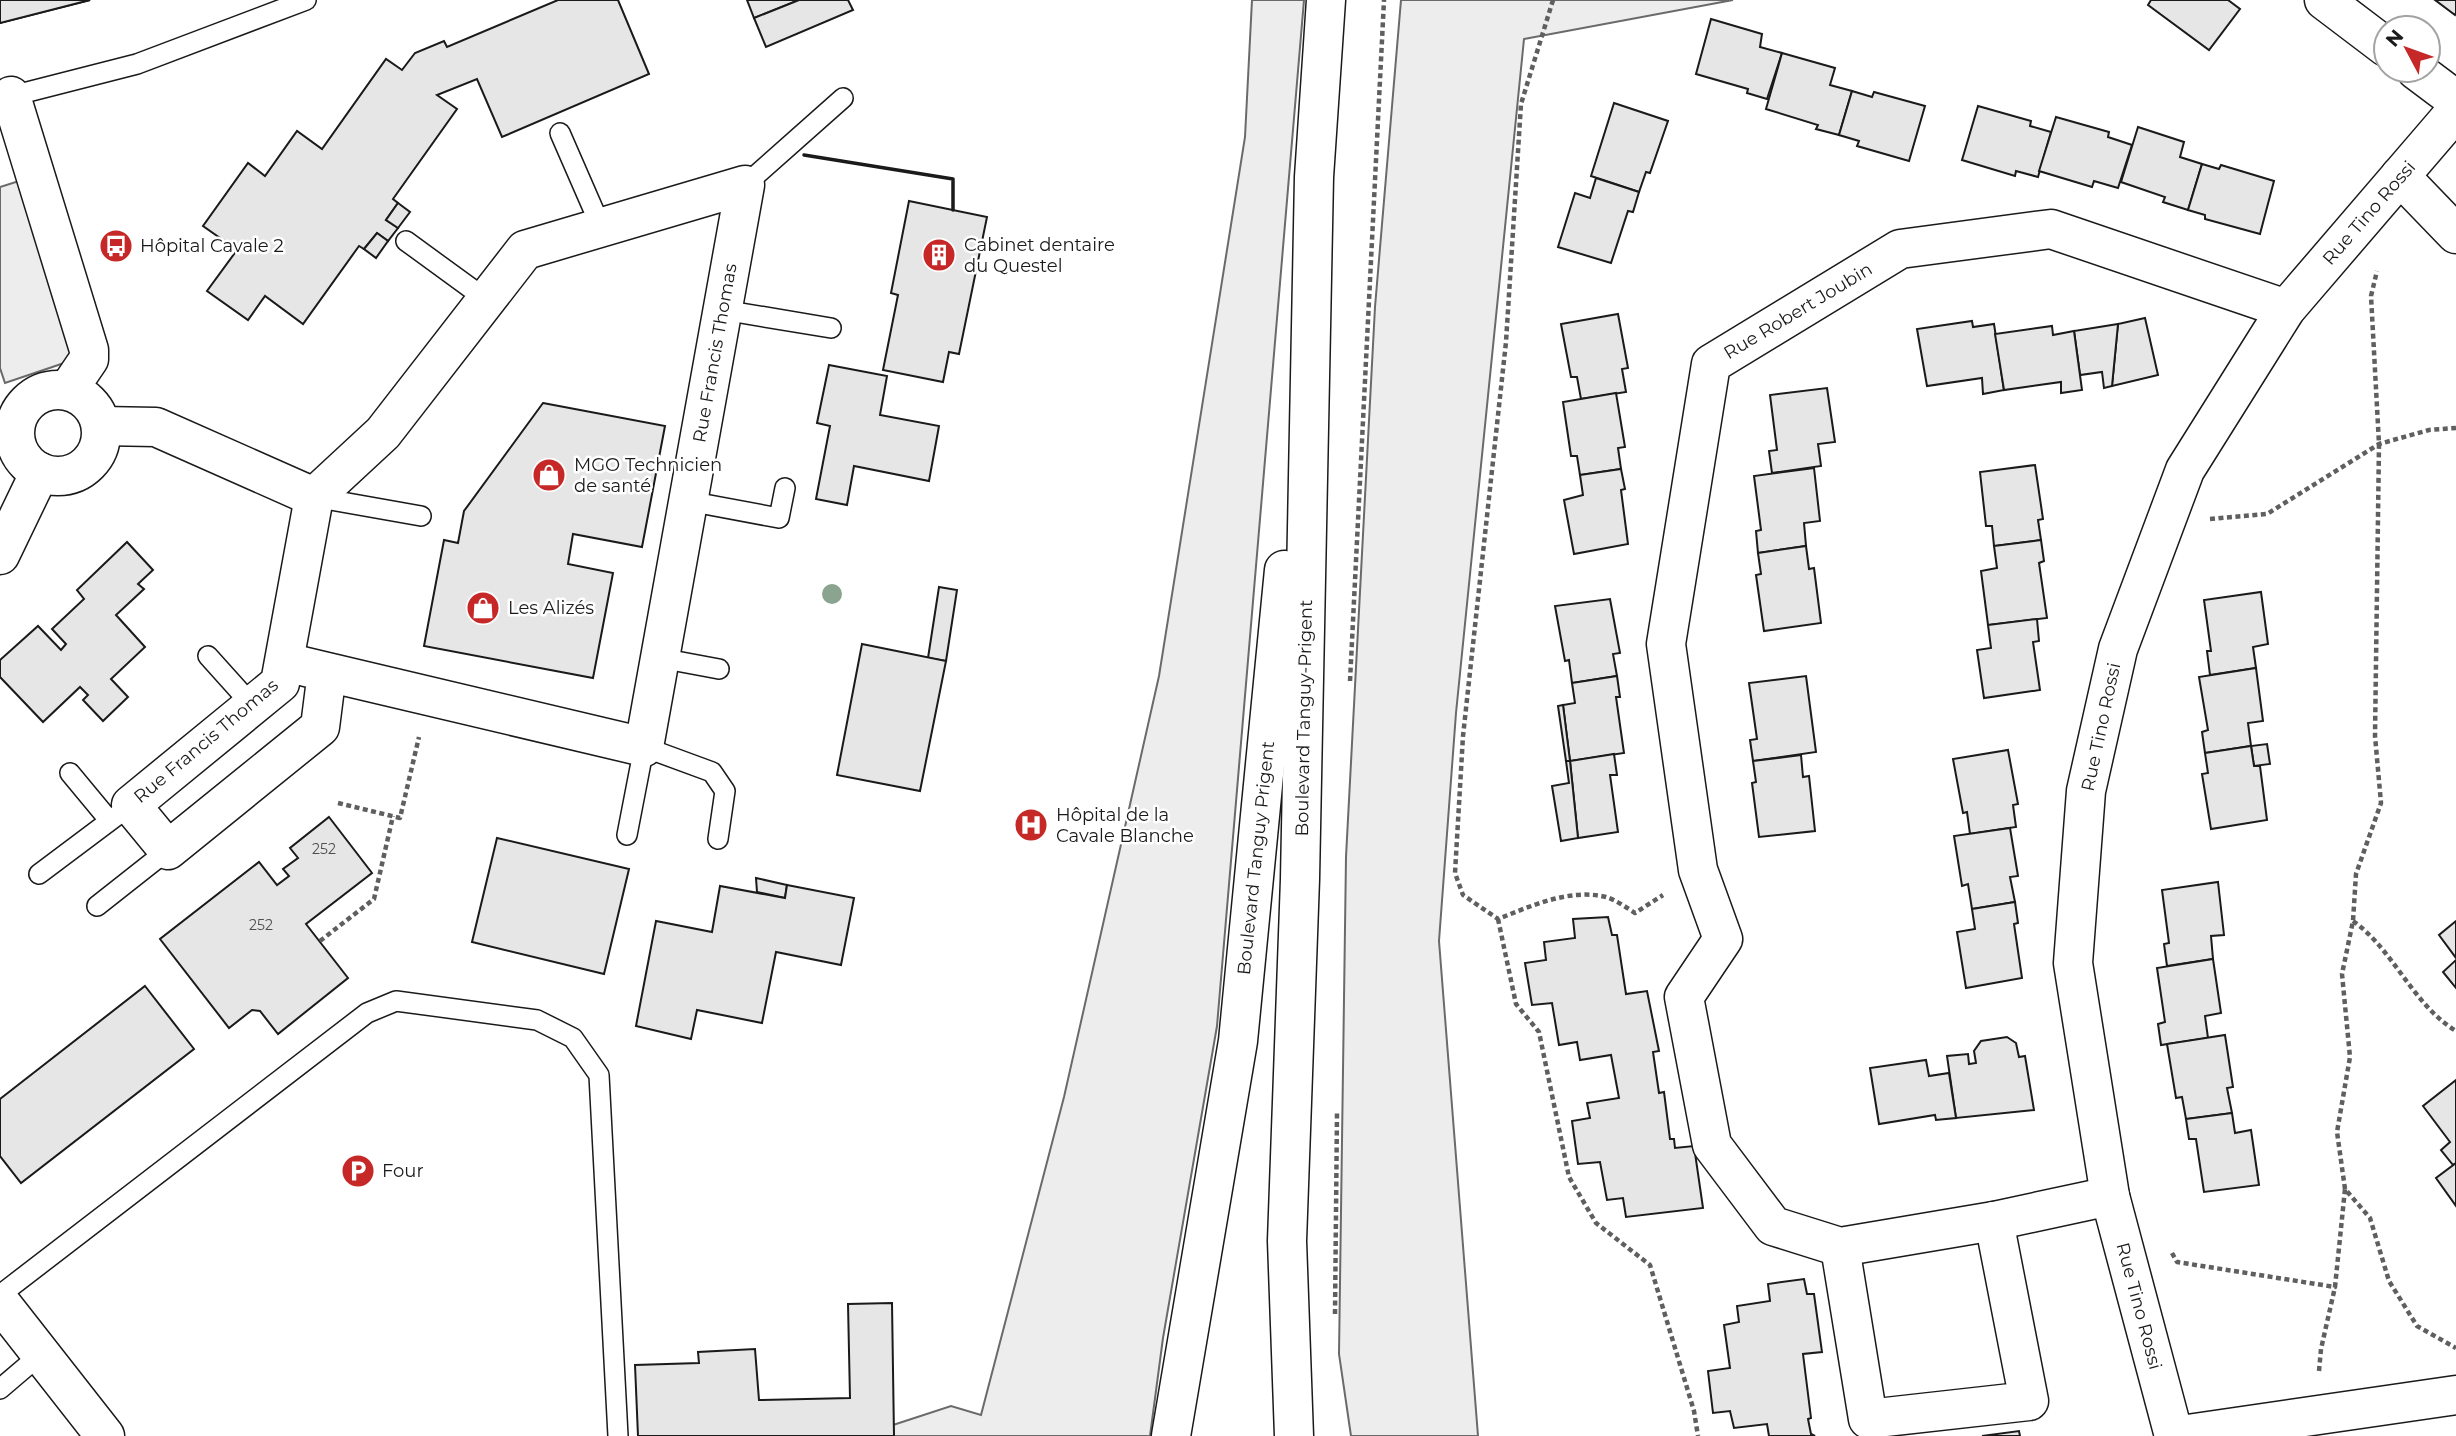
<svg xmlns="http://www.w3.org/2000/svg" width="2456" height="1436" font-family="Montserrat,sans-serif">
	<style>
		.green { fill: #ededed; stroke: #6a6a6a; stroke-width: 2 }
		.building { fill: #e6e6e6; stroke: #1a1a1a; stroke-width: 2 }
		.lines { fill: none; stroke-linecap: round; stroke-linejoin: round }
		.lane-casing { stroke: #1a1a1a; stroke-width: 22 }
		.street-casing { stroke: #1a1a1a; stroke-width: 41 }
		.primary-casing { stroke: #1a1a1a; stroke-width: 41 }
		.path { stroke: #5f5f5f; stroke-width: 4.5; stroke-dasharray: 5 3.5; stroke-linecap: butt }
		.lane { stroke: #fff; stroke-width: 19 }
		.street { stroke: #fff; stroke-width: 38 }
		.primary { stroke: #fff; stroke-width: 38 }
		.wall { stroke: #1a1a1a; stroke-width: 3.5 }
		.tree { fill: #8aa48f }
		.labels { text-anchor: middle; stroke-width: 5; stroke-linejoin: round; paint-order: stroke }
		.number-label { font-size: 14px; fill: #4d4d4d }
		.street-label { font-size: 18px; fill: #1a1a1a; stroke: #fff }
		.poi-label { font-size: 18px; fill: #1a1a1a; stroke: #fff; text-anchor: start }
	</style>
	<rect width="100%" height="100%" fill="#fff"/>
	<!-- green -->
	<g class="green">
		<polygon points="1252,0 1304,0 1217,1026 1163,1338 1150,1436 894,1436 893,1425 951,1406 981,1415 1064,1097 1159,676 1245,137"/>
		<polygon points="1401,0 1733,0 1524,39 1456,713 1439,941 1478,1436 1351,1436 1339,1354 1346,857 1375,307"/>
		<polygon points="19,181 76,359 5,383 0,368 0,187"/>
	</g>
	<!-- building -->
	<g class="building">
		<polygon points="0,0 90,0 0,23"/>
		<polygon points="0,0 90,0 0,23"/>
		<polygon points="558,0 618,0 649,74 502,137 477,79 437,95 457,109 393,199 398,203 386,220 398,228 388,241 377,233 364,249 359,246 303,324 265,296 248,320 207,291 237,250 203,226 248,163 265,176 297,131 322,149 386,59 402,70 415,53 444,41 447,47"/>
		<polygon points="747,0 799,0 754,18"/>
		<polygon points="799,0 848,0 853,10 766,47 754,18"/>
		<polygon points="2151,0 2228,0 2240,9 2209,50 2148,5"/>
		<polygon points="2435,0 2456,0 2456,13 2455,15"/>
		<polygon points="1711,19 1762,34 1760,47 1782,53 1767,99 1747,93 1748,89 1696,74"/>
		<polygon points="1782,53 1835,68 1830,85 1852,91 1839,135 1816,129 1818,125 1766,109"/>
		<polygon points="1852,91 1872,97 1874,92 1925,106 1909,161 1857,146 1859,141 1839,135"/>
		<polygon points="1614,103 1668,121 1650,173 1646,172 1639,192 1591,176"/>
		<polygon points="1978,106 2031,121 2030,126 2051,132 2038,177 2016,171 2015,176 1962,160"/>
		<polygon points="2056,117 2109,132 2108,137 2132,145 2118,188 2094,181 2092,187 2039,171"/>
		<polygon points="2138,127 2184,142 2180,157 2202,164 2188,210 2163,202 2165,197 2121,182"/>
		<polygon points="2202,164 2219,169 2221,165 2274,181 2260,234 2205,219 2205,215 2188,210"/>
		<polygon points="1596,178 1639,192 1633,212 1628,211 1611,263 1558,247 1575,193 1590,198"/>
		<polygon points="909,201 987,217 959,354 949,352 943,382 883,370 898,295 891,293"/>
		<polygon points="398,203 410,212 398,228 386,220"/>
		<polygon points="377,233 388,241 376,258 364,249"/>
		<polygon points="1618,314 1628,368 1622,369 1626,392 1581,399 1577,377 1571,377 1561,324"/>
		<polygon points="2145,318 2158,375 2112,386 2118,324"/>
		<polygon points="1972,321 1973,327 1994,324 2004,390 1983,394 1982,378 1927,386 1917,329"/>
		<polygon points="2118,324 2112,386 2104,388 2102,372 2080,375 2074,331"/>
		<polygon points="2052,326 2053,335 2074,331 2082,390 2061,393 2061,382 2004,390 1995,334"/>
		<polygon points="829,365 887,376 880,415 939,426 929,481 854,466 847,505 816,499 830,426 817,423"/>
		<polygon points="1827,388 1835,442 1818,444 1821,466 1772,473 1769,451 1777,450 1770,395"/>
		<polygon points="1616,393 1625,447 1618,448 1621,469 1580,475 1577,456 1571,456 1563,402"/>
		<polygon points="543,403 665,426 642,547 573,534 568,564 613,573 593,678 424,646 444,540 458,543 464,511"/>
		<polygon points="2035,465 2043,519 2038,520 2041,540 1994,546 1992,526 1986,526 1980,472"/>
		<polygon points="1814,468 1820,521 1804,523 1806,546 1758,553 1756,531 1761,530 1754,476"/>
		<polygon points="1621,469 1625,489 1621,490 1628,544 1574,554 1564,500 1583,495 1580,475"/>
		<polygon points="2041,540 2044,561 2039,563 2047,618 1988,625 1981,571 1997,568 1994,546"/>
		<polygon points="127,542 153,570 138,584 144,589 116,615 145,647 111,679 128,697 103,721 83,700 88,695 80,687 43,722 0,677 0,660 38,626 61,650 66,644 52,629 84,599 77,590"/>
		<polygon points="1806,546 1809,569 1814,568 1821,623 1764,631 1756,575 1761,574 1758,553"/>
		<polygon points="939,587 957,590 946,661 928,658"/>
		<polygon points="2261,592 2268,644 2253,647 2256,668 2210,675 2207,651 2211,651 2204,600"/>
		<polygon points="1610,599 1620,653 1613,654 1617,676 1572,683 1569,660 1565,661 1555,606"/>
		<polygon points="2037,619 2039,641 2033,642 2040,690 1984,698 1977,650 1991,648 1988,625"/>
		<polygon points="862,644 946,661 920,791 837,775"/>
		<polygon points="2256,668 2263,721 2248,723 2251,746 2205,753 2202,732 2208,730 2199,677"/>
		<polygon points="1617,676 1620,697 1616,697 1624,753 1570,761 1563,705 1575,703 1572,683"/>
		<polygon points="1806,676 1816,752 1753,761 1750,740 1757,739 1749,683"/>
		<polygon points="1563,705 1570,761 1566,761 1558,706"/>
		<polygon points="2267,744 2270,764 2254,766 2251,746"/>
		<polygon points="2251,746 2254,766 2260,766 2267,820 2211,829 2202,774 2208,773 2205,753"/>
		<polygon points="2008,750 2018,804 2013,805 2016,827 1970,834 1967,812 1963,813 1953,759"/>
		<polygon points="1614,754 1617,775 1610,775 1618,832 1578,838 1570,761"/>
		<polygon points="1801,755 1803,777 1809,776 1815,831 1759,837 1752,783 1756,782 1753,761"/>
		<polygon points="1566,761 1570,761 1578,838 1561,841 1552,786 1569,783"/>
		<polygon points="329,817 372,873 306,924 348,978 278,1034 260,1011 252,1010 229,1028 160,939 259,862 277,885 289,876 283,869 298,858 290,848"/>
		<polygon points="2010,828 2018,876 2010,877 2015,902 1972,909 1968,884 1962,886 1954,836"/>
		<polygon points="497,838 629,869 604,974 472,942"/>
		<polygon points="756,878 787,885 785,898 757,892"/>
		<polygon points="2218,882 2224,935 2211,936 2213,959 2167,966 2164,944 2169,943 2162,890"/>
		<polygon points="787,885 854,898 841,965 776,952 762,1023 697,1010 691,1039 636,1026 656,921 712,932 720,886 785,898"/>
		<polygon points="2015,902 2018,923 2014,924 2022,978 1966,988 1957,932 1975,929 1972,909"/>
		<polygon points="1608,917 1612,935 1617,935 1626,994 1647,991 1659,1051 1653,1052 1659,1093 1664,1092 1670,1139 1674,1139 1675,1148 1694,1146 1703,1208 1626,1217 1623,1198 1607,1200 1600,1162 1578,1164 1572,1121 1590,1118 1587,1103 1619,1098 1611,1055 1580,1060 1577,1042 1559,1045 1552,1003 1532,1005 1525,963 1546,960 1544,942 1575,938 1573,919"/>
		<polygon points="2456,921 2456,958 2439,935"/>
		<polygon points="2213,959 2221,1013 2205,1016 2208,1038 2161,1045 2158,1024 2165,1022 2157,968"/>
		<polygon points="2456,960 2456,988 2443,972"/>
		<polygon points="145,986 194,1049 21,1183 0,1156 0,1099"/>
		<polygon points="2225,1035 2233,1087 2227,1088 2232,1113 2186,1119 2182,1097 2176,1098 2167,1044"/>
		<polygon points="2007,1037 2016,1043 2019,1057 2025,1056 2034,1110 1956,1118 1947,1056 1968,1054 1969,1064 1976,1063 1974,1051 1981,1041"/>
		<polygon points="1926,1060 1929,1076 1949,1073 1956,1118 1936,1120 1935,1115 1879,1124 1870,1068"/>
		<polygon points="2456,1080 2456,1163 2453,1165 2441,1150 2450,1142 2423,1106"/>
		<polygon points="2232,1113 2235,1133 2251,1130 2259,1185 2204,1192 2196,1139 2189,1139 2186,1119"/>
		<polygon points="2456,1163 2456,1206 2436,1178"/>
		<polygon points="1804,1279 1807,1294 1814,1294 1822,1352 1803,1354 1811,1418 1808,1419 1811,1434 1815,1436 1769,1436 1767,1424 1734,1428 1730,1411 1713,1413 1708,1371 1730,1368 1724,1325 1739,1322 1737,1306 1770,1301 1768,1284"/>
		<polygon points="892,1303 894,1436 638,1436 635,1365 699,1363 698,1352 755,1349 759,1400 850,1398 848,1304"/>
		<polygon points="2019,1431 2020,1436 1982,1436"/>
	</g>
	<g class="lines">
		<defs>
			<g id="lane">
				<polyline points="4,98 137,64 306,0"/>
				<polyline points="560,133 601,227"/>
				<polyline points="745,185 843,98"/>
				<polyline points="406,241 487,300"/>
				<polyline points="723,310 831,328"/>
				<polyline points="314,497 421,516"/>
				<polyline points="688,501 779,518 785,488"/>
				<polyline points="208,656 252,705"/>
				<polyline points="660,658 719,669"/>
				<polyline points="70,773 109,820"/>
				<polyline points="627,835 644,747 712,772 725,791 718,839"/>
				<polyline points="39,874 131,805"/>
				<polyline points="97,906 168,850"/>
				<polyline points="0,1295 367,1013 396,1001 537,1020 573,1038 599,1075 618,1436"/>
				<polyline points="0,1389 41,1354"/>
			</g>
			<g id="street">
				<polyline points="2324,0 2386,47"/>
				<polyline points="2416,70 2456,100"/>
				<polyline points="11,96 89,350 89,359 68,390"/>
				<polyline points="2400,176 2456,234"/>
				<circle cx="58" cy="433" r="43"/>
				<polyline points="101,426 156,427 314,497"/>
				<polyline points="0,555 40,472"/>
				<polyline points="285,662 327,672 644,747 745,185 525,250 383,433 314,497 280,683 131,805 168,850 320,727 327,672"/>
				<polyline points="2110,1196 1994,1221 1840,1247 1773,1226 1712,1145 1684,997 1723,939 1698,870 1666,644 1711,364 1900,249 2051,229 2286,309"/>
				<polyline points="1840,1247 1868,1419 2029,1401 1994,1221"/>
				<polyline points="0,1302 105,1436"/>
				<polyline points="2174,1436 2110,1196 2073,963 2086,791 2118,649 2185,470 2286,309 2456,111"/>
				<polyline points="2174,1436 2456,1395"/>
			</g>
			<g id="primary">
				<polyline points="1171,1436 1238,1041 1284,570"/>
				<polyline points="1294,1436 1287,1241 1300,879 1314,177 1326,0"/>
			</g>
		</defs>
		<!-- lane casing -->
		<use href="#lane" class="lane-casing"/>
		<!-- street casing -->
		<use href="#street" class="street-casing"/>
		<!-- primary casing -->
		<use href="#primary" class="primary-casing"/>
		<!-- path -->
		<g class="path">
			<path d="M 1553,0 L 1521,104 L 1506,342 L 1463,736 L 1455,873 L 1463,895 L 1498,919 C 1531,906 1570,888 1606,897 C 1616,900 1627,908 1635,913 L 1663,895"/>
			<polyline points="2210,519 2267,514 2379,444 2429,430 2456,428"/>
			<polyline points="1350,681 1384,0"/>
			<polyline points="338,803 400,818 419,737"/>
			<polyline points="1498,919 1516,1004 1539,1032 1569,1177 1596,1223 1650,1265 1694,1411 1698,1436"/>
			<path d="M 2353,921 C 2394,950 2412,1004 2456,1031"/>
			<polyline points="320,941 374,899 393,816"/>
			<polyline points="2345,1189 2337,1132 2350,1057 2342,974 2353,921 2356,874 2381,803 2375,736 2379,444 2371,296 2377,271"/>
			<polyline points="2172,1253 2177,1262 2335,1287 2345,1189 2370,1218 2389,1281 2417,1326 2456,1348"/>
			<polyline points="1335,1314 1337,1113"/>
			<polyline points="2319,1371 2321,1349 2335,1287"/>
		</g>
		<!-- lane -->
		<use href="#lane" class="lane"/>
		<!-- street -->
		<use href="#street" class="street"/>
		<!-- primary -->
		<use href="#primary" class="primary"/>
		<!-- wall -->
		<polyline class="wall" points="804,155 953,179 953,210"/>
	</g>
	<!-- trees -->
	<circle class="tree" cx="832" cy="594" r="10"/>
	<!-- icons -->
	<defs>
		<symbol id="bus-disc" viewBox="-11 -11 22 22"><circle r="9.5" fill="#c62828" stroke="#fff"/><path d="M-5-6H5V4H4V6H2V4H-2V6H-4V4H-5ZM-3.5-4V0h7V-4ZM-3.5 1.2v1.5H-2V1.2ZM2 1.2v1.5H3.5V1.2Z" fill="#fff"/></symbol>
		<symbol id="building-disc" viewBox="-11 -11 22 22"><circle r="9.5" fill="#c62828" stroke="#fff"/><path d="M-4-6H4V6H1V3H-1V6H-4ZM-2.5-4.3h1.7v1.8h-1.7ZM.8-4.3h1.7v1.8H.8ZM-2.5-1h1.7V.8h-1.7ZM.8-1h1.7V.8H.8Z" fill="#fff"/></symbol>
		<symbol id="shop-disc" viewBox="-11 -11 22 22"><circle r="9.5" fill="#c62828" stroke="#fff"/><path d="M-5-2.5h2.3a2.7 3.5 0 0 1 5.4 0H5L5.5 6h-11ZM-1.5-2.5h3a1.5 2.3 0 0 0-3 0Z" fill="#fff"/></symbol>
		<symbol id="hospital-disc" viewBox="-11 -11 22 22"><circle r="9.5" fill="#c62828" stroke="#fff"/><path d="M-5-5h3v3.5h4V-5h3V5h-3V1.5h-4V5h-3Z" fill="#fff"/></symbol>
		<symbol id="parking-disc" viewBox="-11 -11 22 22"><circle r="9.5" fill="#c62828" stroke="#fff"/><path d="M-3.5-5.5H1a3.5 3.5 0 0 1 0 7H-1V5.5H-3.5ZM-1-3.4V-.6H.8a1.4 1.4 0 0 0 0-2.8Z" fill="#fff"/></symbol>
	</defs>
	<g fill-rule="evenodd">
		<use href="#bus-disc" x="97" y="227" width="38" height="38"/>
		<use href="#building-disc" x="920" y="236" width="38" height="38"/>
		<use href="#shop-disc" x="530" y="456" width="38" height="38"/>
		<use href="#shop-disc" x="464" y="589" width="38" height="38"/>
		<use href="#hospital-disc" x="1012" y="806" width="38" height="38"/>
		<use href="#parking-disc" x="339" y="1152" width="38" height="38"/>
	</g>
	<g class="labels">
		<!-- number labels -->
		<g class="number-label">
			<text x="324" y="854">252</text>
			<text x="261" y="930">252</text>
		</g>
		<!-- street labels -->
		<g class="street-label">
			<text transform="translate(2369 213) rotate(-49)" y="6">Rue Tino Rossi</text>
			<text transform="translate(1798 311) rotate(-31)" y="6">Rue Robert Joubin</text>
			<text transform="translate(715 353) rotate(-80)" y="6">Rue Francis Thomas</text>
			<text transform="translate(1304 718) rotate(-89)" y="6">Boulevard Tanguy-Prigent</text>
			<text transform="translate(2101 727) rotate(-78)" y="6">Rue Tino Rossi</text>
			<text transform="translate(206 741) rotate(-40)" y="6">Rue Francis Thomas</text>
			<text transform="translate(1256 858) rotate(-84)" y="6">Boulevard Tanguy Prigent</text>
			<text transform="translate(2139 1306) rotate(75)" y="6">Rue Tino Rossi</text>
		</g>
		<!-- poi labels -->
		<g class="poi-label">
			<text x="964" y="251">Cabinet dentaire<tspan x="964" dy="21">du Questel</tspan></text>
			<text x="140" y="252">Hôpital Cavale 2</text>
			<text x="574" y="471">MGO Technicien<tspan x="574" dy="21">de santé</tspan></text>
			<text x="508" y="614">Les Alizés</text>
			<text x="1056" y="821">Hôpital de la<tspan x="1056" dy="21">Cavale Blanche</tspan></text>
			<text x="382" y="1177">Four</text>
		</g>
	</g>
	<!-- north arrow -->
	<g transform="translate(2407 49) rotate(311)"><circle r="33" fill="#ffffff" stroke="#a3a3a3" stroke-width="2"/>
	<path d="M0-5L12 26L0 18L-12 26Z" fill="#c62828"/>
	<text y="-10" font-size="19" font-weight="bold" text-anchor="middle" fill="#1a1a1a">N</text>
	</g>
</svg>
